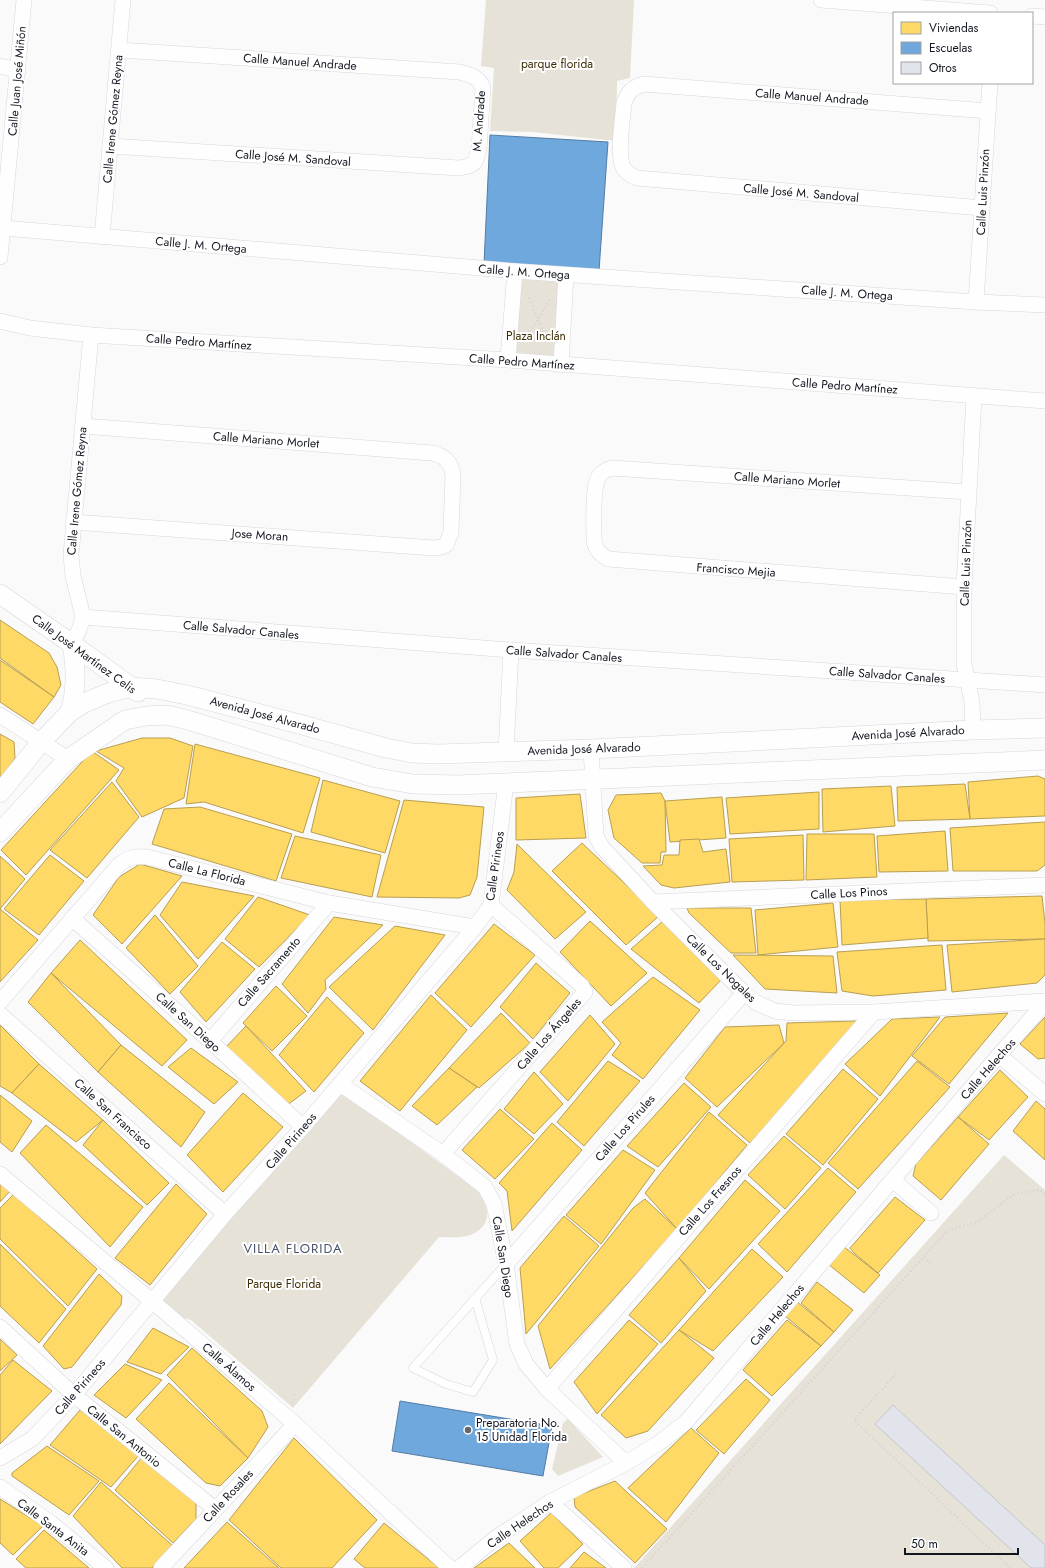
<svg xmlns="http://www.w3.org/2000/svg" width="1045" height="1568" font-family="Jost,sans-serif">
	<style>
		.green { fill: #e7e2d7 }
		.homes { fill: #ffd966; stroke: #b89e51 }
		.schools { fill: #6fa8dc; stroke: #537ca4 }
		.building { fill: #e2e4eb; stroke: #c4c6cb }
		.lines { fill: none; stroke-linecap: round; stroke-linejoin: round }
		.service-casing { stroke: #d6d7dd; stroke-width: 9 }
		.minor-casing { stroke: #d6d7dd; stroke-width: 16 }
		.tertiary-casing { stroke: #d6d7dd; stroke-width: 20 }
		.path { stroke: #d3d3d3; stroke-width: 2.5; stroke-dasharray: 1 3; stroke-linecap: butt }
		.service { stroke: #fefefe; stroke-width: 8 }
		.minor { stroke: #fefefe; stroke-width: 15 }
		.tertiary { stroke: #fefefe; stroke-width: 19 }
		.poi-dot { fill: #63666c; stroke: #fff; stroke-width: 1.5 }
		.labels { text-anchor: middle; stroke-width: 4; stroke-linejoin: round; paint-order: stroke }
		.street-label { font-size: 12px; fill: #121620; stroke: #fff }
		.park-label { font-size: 12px; fill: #3c2d04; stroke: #fff }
		.poi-label { font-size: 12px; fill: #121620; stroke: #fff; text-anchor: start }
		.neighbourhood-label { font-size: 13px; letter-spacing: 1px; fill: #49516b; stroke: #fff }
	</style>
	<rect width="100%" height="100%" fill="#fafafa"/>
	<!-- green -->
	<g class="green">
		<polygon points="486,0 634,0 630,78 617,81 616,141 532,132 490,131 494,68 481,66"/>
		<polygon points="515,271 566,275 561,365 508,360"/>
		<path d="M 337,1095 L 347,1095 L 477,1190 C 492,1207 492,1229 467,1236 C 459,1238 448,1237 439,1237 L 293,1408 L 191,1320 L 176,1316 L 161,1304 L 161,1293 Z"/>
		<polygon points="1004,1155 1045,1190 1045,1568 634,1568"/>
		<polygon points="568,1419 603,1457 558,1476 552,1469 563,1423"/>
	</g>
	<!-- homes -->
	<g class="homes">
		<polygon points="0,620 49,653 57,667 61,685 54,697 0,658"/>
		<polygon points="0,660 54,697 33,724 0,702"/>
		<polygon points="0,734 14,742 15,758 0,781"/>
		<polygon points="142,738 170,738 193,746 184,798 142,817 116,781 124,768 96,751"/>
		<polygon points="195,744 320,778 303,833 204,802 186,804"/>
		<polygon points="92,751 119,770 26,875 1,850"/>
		<polygon points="1038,776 1045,779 1045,816 970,819 968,782"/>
		<polygon points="323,780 400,801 385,853 311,832"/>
		<polygon points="112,782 139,817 87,878 50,850"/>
		<polygon points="965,784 970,819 898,821 897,787"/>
		<polygon points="891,786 895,826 823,832 822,789"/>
		<polygon points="819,792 819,829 730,834 726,798"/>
		<polygon points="661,793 665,801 666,852 661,852 660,863 642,863 614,838 608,810 616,795"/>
		<polygon points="580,794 586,838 516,840 516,798"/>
		<polygon points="722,797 726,838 670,842 665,801"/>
		<polygon points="404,800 484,807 477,877 470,895 459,898 377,897"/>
		<polygon points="200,807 292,834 276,881 152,844 164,809"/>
		<polygon points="1045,822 1045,865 1037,871 953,871 950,828"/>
		<polygon points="945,831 948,871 879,872 877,836"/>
		<polygon points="807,834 874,834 877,877 806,880"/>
		<polygon points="803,835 804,880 732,882 729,839"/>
		<polygon points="295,836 381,855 372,897 281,878"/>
		<polygon points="699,839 703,852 726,849 730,882 674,888 661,885 643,866 662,865 664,855 679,855 680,840"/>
		<polygon points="582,843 659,916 626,945 552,871"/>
		<polygon points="517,844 586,912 555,939 507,890 514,872"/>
		<polygon points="50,855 84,881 39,935 4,909"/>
		<polygon points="0,856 25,879 0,909"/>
		<polygon points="140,864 182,876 122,944 93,915 119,877"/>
		<polygon points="182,882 254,896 198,959 160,915"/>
		<polygon points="1042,896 1045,923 1045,939 928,941 926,899"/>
		<polygon points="258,897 310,915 259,967 225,939"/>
		<polygon points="926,899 928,938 842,945 840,900"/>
		<polygon points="833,903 838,947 758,955 755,910"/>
		<polygon points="687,908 751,908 756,953 731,953 689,913"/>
		<polygon points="0,909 38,940 0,982"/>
		<polygon points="155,915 198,966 170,994 126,948"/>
		<polygon points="334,917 383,925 325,980 326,989 308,1013 282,984"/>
		<polygon points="590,921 647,973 611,1006 560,952"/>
		<polygon points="663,921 721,980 699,1003 631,949"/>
		<polygon points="494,924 535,955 471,1027 435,993"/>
		<polygon points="395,926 445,935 373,1030 329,987"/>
		<polygon points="1045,939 1045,975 1037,983 952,992 947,945"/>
		<polygon points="80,940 187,1040 162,1066 51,973"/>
		<polygon points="222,942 255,969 206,1022 180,992"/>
		<polygon points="942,945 946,990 873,996 842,991 837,952"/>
		<polygon points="733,955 833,956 837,993 765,989"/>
		<polygon points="536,963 570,993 533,1039 500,1007"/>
		<polygon points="51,973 121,1045 98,1072 28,1002"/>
		<polygon points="653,977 700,1010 643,1079 612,1055 621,1043 602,1022"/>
		<polygon points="276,986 307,1016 272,1051 243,1023"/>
		<polygon points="431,995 467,1030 400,1111 360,1081"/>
		<polygon points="327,997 364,1033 314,1092 279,1055"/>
		<polygon points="501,1013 530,1043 479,1088 449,1068"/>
		<polygon points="1008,1013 949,1084 912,1056 945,1017"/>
		<polygon points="590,1015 615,1044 568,1101 540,1072"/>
		<polygon points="940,1017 880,1096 845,1064 892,1019"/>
		<polygon points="1045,1017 1045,1058 1038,1059 1020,1044"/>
		<polygon points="856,1021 855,1027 750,1143 718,1115 786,1041 787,1023"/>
		<polygon points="0,1025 39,1064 12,1093 0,1086"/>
		<polygon points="779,1025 784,1043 717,1107 685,1078 725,1027"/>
		<polygon points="246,1026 306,1091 286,1106 225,1048"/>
		<polygon points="121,1045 205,1112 181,1147 98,1072"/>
		<polygon points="191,1048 238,1082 214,1104 168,1067"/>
		<polygon points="608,1061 640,1081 584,1146 557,1122"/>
		<polygon points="917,1061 950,1087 858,1189 828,1163"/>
		<polygon points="39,1064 103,1120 76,1142 12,1093"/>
		<polygon points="449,1068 477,1087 437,1125 412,1106"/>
		<polygon points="843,1069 878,1099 823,1165 786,1134"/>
		<polygon points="1000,1070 1028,1097 989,1140 958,1117"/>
		<polygon points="534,1072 563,1104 534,1134 504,1109"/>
		<polygon points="684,1083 711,1107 658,1167 627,1146"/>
		<polygon points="243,1093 283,1127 223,1192 187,1155"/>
		<polygon points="0,1095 32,1121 12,1152 0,1142"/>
		<polygon points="1036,1101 1045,1109 1045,1160 1013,1131"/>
		<polygon points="500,1109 534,1139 495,1179 462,1150"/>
		<polygon points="709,1112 747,1145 677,1229 645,1193"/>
		<polygon points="958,1117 989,1144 941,1200 913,1176 916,1164"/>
		<polygon points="103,1120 169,1183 147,1205 83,1145"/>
		<polygon points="552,1123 582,1150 512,1231 507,1191 499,1183"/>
		<polygon points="46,1125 143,1207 110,1247 20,1153"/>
		<polygon points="784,1136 821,1168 785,1209 748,1175"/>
		<polygon points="623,1150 655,1170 601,1244 566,1215"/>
		<polygon points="828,1168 856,1192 787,1272 758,1244"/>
		<polygon points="745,1180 780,1211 709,1289 679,1258"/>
		<polygon points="0,1181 11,1190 0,1202"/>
		<polygon points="176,1184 207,1214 150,1285 115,1258"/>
		<polygon points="14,1194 97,1269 68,1306 0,1239 0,1208"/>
		<polygon points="895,1197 925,1220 878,1273 854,1253 850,1248"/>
		<polygon points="645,1199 677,1229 550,1369 538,1326 633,1208"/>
		<polygon points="564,1216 599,1246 526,1334 520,1268"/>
		<polygon points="0,1244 66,1309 39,1343 0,1306"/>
		<polygon points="843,1246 880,1275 864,1293 828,1264"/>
		<polygon points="752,1249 783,1277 713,1351 679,1330"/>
		<polygon points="679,1258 706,1291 661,1343 629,1315"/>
		<polygon points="99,1274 122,1296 121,1305 72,1367 64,1369 43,1346"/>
		<polygon points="817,1282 853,1310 834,1332 801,1303"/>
		<polygon points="796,1301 834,1332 821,1346 784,1315"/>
		<polygon points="629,1320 658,1344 597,1414 574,1382"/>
		<polygon points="787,1320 821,1346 772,1396 743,1370"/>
		<polygon points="153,1328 189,1347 161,1374 127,1362"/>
		<polygon points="679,1330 714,1358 648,1431 626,1438 601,1415"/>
		<polygon points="0,1339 17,1355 0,1371"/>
		<polygon points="192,1348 262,1411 268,1427 248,1458 167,1375"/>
		<polygon points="13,1360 52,1391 0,1444 0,1375"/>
		<polygon points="125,1364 162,1380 126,1418 94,1395"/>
		<polygon points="746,1379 770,1400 724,1454 696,1430"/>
		<polygon points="169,1383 248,1458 220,1486 206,1483 136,1419"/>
		<polygon points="80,1410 140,1454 111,1487 50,1445"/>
		<polygon points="691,1428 719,1453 666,1522 628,1488"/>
		<polygon points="294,1438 377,1520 332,1568 281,1568 229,1520"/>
		<polygon points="47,1446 99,1481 69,1515 12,1476 12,1473"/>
		<polygon points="143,1456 196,1501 196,1519 173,1543 115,1490"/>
		<polygon points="615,1481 667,1529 635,1563 575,1507 574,1497"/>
		<polygon points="101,1482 172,1545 152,1568 122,1568 73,1516"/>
		<polygon points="0,1499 43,1526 13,1555 0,1543"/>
		<polygon points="551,1513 583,1544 558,1568 544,1568 520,1541"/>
		<polygon points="227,1522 279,1568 184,1568"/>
		<polygon points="384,1523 439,1568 365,1568 354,1559"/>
		<polygon points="44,1530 89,1568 26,1568 16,1559"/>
		<polygon points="509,1543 535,1568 474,1568"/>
		<polygon points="584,1552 606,1568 570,1568"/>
	</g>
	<!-- schools -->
	<g class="schools">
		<polygon points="490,135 608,142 599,271 484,264"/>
		<polygon points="400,1401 552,1426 543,1476 392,1451"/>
	</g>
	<!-- building -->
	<polygon class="building" points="893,1405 1045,1545 1045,1568 1031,1568 875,1424"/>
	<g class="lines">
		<defs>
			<polyline id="service" points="475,1298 493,1360 473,1392 446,1384 413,1368 506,1264"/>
			<g id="minor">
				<polyline points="821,0 990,13"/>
				<polyline points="1032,16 1045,17"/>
				<polyline points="0,66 18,70"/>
				<path d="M 110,146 L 459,168 L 469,166 L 475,162 L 479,149 L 483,88 C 479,77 471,75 460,72 L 119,50"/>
				<path d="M 982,208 L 637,178 C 632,176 628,174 624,169 C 616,157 623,118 624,103 C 628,92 632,87 644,84 L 988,111"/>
				<polyline points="3,228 515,271 976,302 1045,305"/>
				<polyline points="102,237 123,0"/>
				<polyline points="0,257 24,0"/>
				<polyline points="976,302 990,83"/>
				<polyline points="0,321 30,328 91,335 508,360 1045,401"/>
				<polyline points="508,360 515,271"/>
				<polyline points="561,365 566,275"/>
				<path d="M 73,522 L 434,548 L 441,547 L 446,545 L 451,532 L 453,475 C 451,462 445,456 432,453 L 83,426"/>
				<path d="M 964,587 L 608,559 C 600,554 596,550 594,541 C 594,526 592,487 599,476 C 603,471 607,469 612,468 L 968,492"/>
				<polyline points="83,617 511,650 1045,685"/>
				<polyline points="72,644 79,630 83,617 73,576 71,555 91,335"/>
				<polyline points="0,715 68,759"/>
				<polyline points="973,730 972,702 964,664 964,587 974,396"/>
				<polyline points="591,749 596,836 602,847 653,902 744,993 757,1003 775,1011 793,1013 874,1012 1045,1001"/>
				<polyline points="506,752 511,650"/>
				<polyline points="653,902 1045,885"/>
				<polyline points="72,918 210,1041 303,1127"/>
				<path d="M 0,1002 L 119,865 C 129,857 135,856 147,857 L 329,903 L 475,927"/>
				<polyline points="0,1014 225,1214"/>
				<polyline points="210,1041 329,903"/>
				<polyline points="999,1055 1045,1094"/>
				<polyline points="340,1084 443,1154 485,1187 494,1204 506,1264 517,1344 526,1364 547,1389 626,1463"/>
				<polyline points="443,1154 585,992 582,986 491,905"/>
				<polyline points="0,1174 166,1313 295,1424 450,1568"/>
				<polyline points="893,1180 931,1213"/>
				<polyline points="506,1264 744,993"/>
				<polyline points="0,1327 74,1395 215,1509"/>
				<polyline points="547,1389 874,1012"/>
				<polyline points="0,1458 32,1439 74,1395 225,1214 303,1127 475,927 491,905 506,783"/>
				<polyline points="0,1487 51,1523 106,1568"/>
				<polyline points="550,1502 624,1568"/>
				<polyline points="161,1568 295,1424"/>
				<polyline points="459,1568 497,1537 550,1502 626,1463 659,1443 686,1422 999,1055 1045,1003"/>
			</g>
			<g id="tertiary">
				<polyline points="0,594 72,644 138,692"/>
				<path d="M 70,712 C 77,688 76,668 72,644"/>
				<polyline points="0,793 42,741 70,712 84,703 108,693 131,687 157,689 187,695 299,724 386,748 412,753 438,754 591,749 973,730 1045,728"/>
				<polyline points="0,832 68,759 125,720 146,716 167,715 188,720 372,777 413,784 458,785 1045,760"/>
			</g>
		</defs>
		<!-- service casing -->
		<use href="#service" class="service-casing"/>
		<!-- minor casing -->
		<use href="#minor" class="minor-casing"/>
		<!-- tertiary casing -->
		<use href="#tertiary" class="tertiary-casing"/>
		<!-- path -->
		<g class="path">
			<polyline points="529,298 547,341"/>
			<polyline points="525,338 538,320 550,298"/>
			<polyline points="924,1257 931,1263"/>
			<polyline points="896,1374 854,1420 1010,1568"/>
			<polyline points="292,1403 295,1394"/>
			<polyline points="642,1568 949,1229 976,1223 1016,1193 1040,1190 1045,1195"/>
		</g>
		<!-- service -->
		<use href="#service" class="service"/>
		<!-- minor -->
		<use href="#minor" class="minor"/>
		<!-- tertiary -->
		<use href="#tertiary" class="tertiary"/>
	</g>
	<!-- markers -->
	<circle class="poi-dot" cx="468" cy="1430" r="4"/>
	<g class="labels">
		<!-- street labels -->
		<g class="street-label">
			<text transform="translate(300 62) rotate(4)" y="4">Calle Manuel Andrade</text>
			<text transform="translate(17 81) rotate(-85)" y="4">Calle Juan José Miñón</text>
			<text transform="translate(812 97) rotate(4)" y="4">Calle Manuel Andrade</text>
			<text transform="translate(113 119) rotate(-85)" y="4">Calle Irene Gómez Reyna</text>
			<text transform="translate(479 121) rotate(-86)" y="4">M. Andrade</text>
			<text transform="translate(293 158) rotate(4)" y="4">Calle José M. Sandoval</text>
			<text transform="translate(983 192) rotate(-87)" y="4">Calle Luis Pinzón</text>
			<text transform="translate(801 193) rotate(5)" y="4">Calle José M. Sandoval</text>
			<text transform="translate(201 245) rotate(5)" y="4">Calle J. M. Ortega</text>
			<text transform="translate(524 272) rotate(4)" y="4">Calle J. M. Ortega</text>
			<text transform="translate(847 293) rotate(4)" y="4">Calle J. M. Ortega</text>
			<text transform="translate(199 342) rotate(4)" y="4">Calle Pedro Martínez</text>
			<text transform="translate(522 362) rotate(4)" y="4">Calle Pedro Martínez</text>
			<text transform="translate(845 386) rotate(4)" y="4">Calle Pedro Martínez</text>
			<text transform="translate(266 440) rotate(4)" y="4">Calle Mariano Morlet</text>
			<text transform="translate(787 480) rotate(4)" y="4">Calle Mariano Morlet</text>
			<text transform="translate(77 491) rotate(-85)" y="4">Calle Irene Gómez Reyna</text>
			<text transform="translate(260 535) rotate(4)" y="4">Jose Moran</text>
			<text transform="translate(966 563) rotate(-88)" y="4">Calle Luis Pinzón</text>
			<text transform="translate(736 570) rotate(4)" y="4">Francisco Mejia</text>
			<text transform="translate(241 630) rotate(5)" y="4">Calle Salvador Canales</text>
			<text transform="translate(84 654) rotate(36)" y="4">Calle José Martínez Celis</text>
			<text transform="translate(564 654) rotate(4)" y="4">Calle Salvador Canales</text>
			<text transform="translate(887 675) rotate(4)" y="4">Calle Salvador Canales</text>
			<text transform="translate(265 715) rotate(15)" y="4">Avenida José Alvarado</text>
			<text transform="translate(908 733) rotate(-3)" y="4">Avenida José Alvarado</text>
			<text transform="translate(584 749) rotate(-2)" y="4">Avenida José Alvarado</text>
			<text transform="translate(495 866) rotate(-82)" y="4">Calle Pirineos</text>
			<text transform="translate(207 872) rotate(14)" y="4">Calle La Florida</text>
			<text transform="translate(849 893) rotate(-3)" y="4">Calle Los Pinos</text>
			<text transform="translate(721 968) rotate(44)" y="4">Calle Los Nogales</text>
			<text transform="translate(269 972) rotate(-49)" y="4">Calle Sacramento</text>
			<text transform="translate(188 1022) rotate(42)" y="4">Calle San Diego</text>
			<text transform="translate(549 1034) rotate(-49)" y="4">Calle Los Ángeles</text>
			<text transform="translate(988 1069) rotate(-49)" y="4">Calle Helechos</text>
			<text transform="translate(113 1114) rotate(42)" y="4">Calle San Francisco</text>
			<text transform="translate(625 1128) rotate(-49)" y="4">Calle Los Pirules</text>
			<text transform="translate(291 1141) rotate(-49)" y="4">Calle Pirineos</text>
			<text transform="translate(710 1201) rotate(-49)" y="4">Calle Los Fresnos</text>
			<text transform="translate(503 1257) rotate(81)" y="4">Calle San Diego</text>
			<text transform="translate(777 1315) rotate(-50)" y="4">Calle Helechos</text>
			<text transform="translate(229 1367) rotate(41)" y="4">Calle Álamos</text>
			<text transform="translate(80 1387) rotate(-49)" y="4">Calle Pirineos</text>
			<text transform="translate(124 1436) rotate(39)" y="4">Calle San Antonio</text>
			<text transform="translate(228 1496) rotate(-47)" y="4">Calle Rosales</text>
			<text transform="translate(520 1524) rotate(-34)" y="4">Calle Helechos</text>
			<text transform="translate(53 1527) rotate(37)" y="4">Calle Santa Anita</text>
		</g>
		<!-- park labels -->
		<g class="park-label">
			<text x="557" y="68">parque florida</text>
			<text x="536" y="340">Plaza Inclán</text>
			<text x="284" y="1288">Parque Florida</text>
		</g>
		<!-- poi labels -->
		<g class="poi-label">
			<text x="476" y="1427">Preparatoria No.<tspan x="476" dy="14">15 Unidad Florida</tspan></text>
		</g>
		<!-- neighbourhood labels -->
		<g class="neighbourhood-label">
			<text x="293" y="1253">VILLA FLORIDA</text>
		</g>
	</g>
	<!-- legend -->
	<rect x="893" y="12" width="140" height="72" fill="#ffffff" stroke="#a0a2a6"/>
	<rect x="901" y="22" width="20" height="12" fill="#ffd966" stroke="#a0a2a6"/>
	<text x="929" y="32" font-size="12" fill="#121620">Viviendas</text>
	<rect x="901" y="42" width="20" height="12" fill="#6fa8dc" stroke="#a0a2a6"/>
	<text x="929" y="52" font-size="12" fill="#121620">Escuelas</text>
	<rect x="901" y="62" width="20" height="12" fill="#e2e4eb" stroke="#a0a2a6"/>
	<text x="929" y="72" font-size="12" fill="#121620">Otros</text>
	<!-- scale -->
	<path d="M905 1548v6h113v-6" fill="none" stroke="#121620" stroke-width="2"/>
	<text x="911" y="1548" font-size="12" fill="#121620" stroke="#ffffff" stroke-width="3" paint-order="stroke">50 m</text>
</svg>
